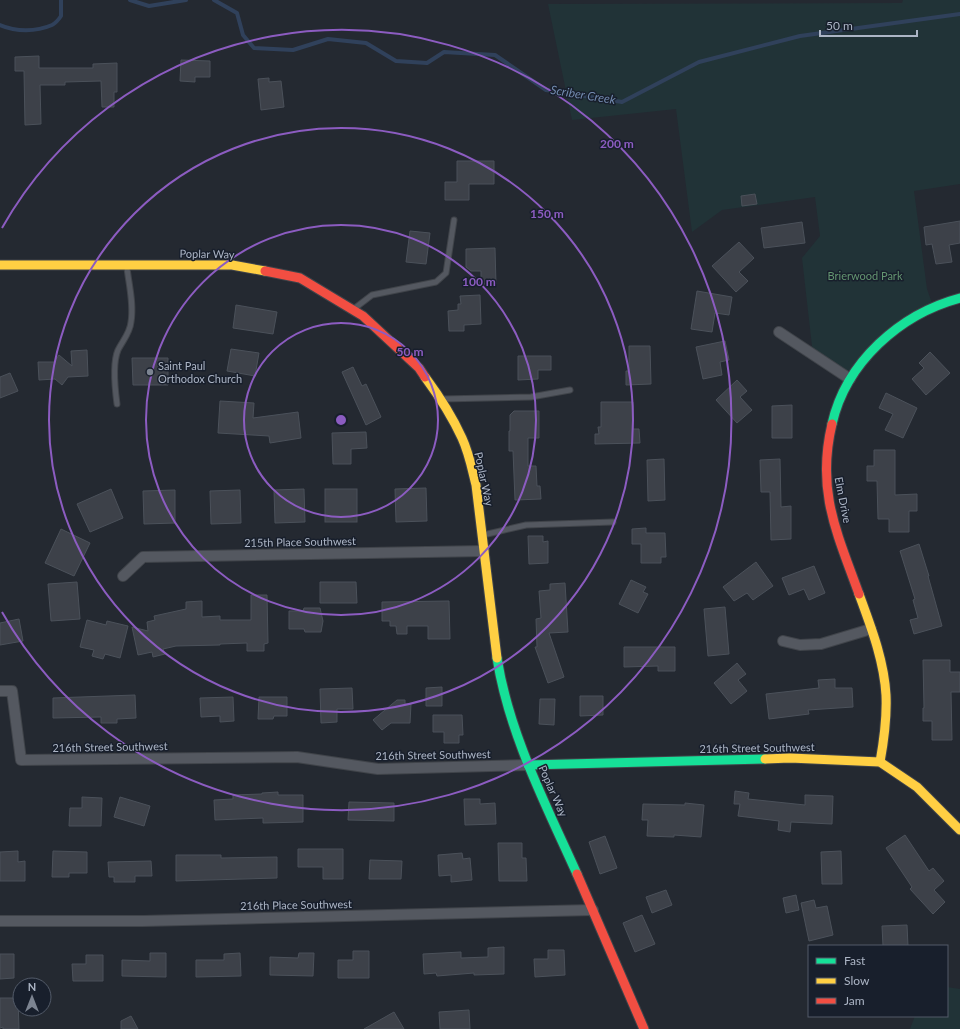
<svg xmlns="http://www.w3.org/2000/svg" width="960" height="1029" font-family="Lato,sans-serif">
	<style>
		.green { fill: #213337 }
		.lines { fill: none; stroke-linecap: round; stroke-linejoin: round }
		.stream { stroke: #30415b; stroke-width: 4 }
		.building { fill: #3d4149; stroke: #4b515a }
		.lane-casing { stroke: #40444a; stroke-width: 7 }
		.street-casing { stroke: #40444a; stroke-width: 12 }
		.fast-casing { stroke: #40444a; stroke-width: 11 }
		.slow-casing { stroke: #40444a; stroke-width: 11 }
		.jam-casing { stroke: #40444a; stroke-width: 11 }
		.lane { stroke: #545860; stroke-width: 5 }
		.street { stroke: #545860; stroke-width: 10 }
		.fast { stroke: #16e098; stroke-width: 9 }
		.slow { stroke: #ffcf43; stroke-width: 9 }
		.jam { stroke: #f24e42; stroke-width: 9 }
		.ring { fill: none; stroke: #8c5cc1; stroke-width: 2 }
		.poi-dot { fill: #7c8491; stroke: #181f2c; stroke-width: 1.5 }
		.labels { text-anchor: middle; stroke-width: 3; stroke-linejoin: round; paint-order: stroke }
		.street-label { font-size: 11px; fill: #acb5c5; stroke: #181f2c }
		.park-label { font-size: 11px; fill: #639570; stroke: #181f2c }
		.poi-label { font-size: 11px; fill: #acb5c5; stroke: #181f2c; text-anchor: start }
		.water-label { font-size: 12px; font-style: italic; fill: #738baf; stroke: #181f2c }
		.centre { fill: #8c5cc1; stroke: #181f2c; stroke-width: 2 }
		.ring-label { font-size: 12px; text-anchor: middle; font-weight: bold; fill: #8c5cc1; stroke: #181f2c; stroke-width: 3; stroke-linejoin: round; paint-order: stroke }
	</style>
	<rect width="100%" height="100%" fill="#242931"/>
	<!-- green -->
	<g class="green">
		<polygon points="903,0 960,0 960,184 914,191 927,289 933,306 915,315 850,379 813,355 802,258 820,236 815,197 722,210 692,232 676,109 572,120 548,4 902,3"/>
		<polygon points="947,987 960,989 960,1029 910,1029 915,1016 947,1016"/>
	</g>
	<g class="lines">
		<!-- stream -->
		<g class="stream">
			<polyline points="130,0 149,6 186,0"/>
			<polyline points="214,0 237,13 243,35 254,48 293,50 328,39 366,43 396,61 427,63 444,52 495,55 546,90 622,102 699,62 800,36 960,14"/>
			<path d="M 0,25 C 16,32 36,32 52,25 C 56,23 59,19 61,16 L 61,0"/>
		</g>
	</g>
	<!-- building -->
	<g class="building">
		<polygon points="39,56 39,68 93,68 93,64 117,63 117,92 114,92 114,107 102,107 101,81 65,82 65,85 40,85 41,124 25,125 24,71 15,71 15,57"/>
		<polygon points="181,60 210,61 210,77 195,77 195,82 180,81"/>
		<polygon points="269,78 269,82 281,81 284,107 261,110 258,79"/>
		<polygon points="457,161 494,161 494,184 469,184 469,200 445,200 445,182 457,182"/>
		<polygon points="755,194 757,204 742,206 741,196"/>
		<polygon points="960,221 960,243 949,245 952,262 936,264 932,244 926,245 924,227"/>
		<polygon points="802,222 805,243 764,248 761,228"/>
		<polygon points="410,231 430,233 426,264 406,262"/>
		<polygon points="739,242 754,258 739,272 748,281 736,292 712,266"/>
		<polygon points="495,248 496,284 481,284 481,271 471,271 466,267 466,249"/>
		<polygon points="697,291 732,297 729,315 715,313 712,332 691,329"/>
		<polygon points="480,295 481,324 464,325 464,331 449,331 448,311 458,310 458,304 461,304 460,296"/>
		<polygon points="236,305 277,312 273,334 233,328"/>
		<polygon points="725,341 729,360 720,362 722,375 703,379 696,347"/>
		<polygon points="629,346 650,346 651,384 626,385 626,371 629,371"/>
		<polygon points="231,349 259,353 255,376 227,371"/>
		<polygon points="87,350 88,376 68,377 62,385 55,379 39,380 38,362 54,362 59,355 72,366 71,351"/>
		<polygon points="930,352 950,373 926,395 912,379 924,368 919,363"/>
		<polygon points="518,356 551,356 551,370 538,370 538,379 518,380"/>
		<polygon points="132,358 168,358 168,385 133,385"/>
		<polygon points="353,367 362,386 366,384 381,417 366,425 342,372"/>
		<polygon points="10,373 18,391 0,398 0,377"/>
		<polygon points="737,380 747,391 740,397 752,410 737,423 716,400"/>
		<polygon points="886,393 917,408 903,438 885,430 893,414 879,408"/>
		<polygon points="220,401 254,403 253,418 298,412 301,438 270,443 269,436 218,433"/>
		<polygon points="601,402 633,402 633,429 639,429 640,443 595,444 595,434 599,434 598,427 601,427"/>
		<polygon points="792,405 792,438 772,438 772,406"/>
		<polygon points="514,411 539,411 539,438 528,438 528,466 536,466 537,486 540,486 541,499 515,500 513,451 509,451 509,431 510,431 510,415"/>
		<polygon points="366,432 367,448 351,449 351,464 333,464 332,433"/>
		<polygon points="874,450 895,450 895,495 917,494 917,511 909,511 909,532 889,532 889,519 878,519 877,481 867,481 867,466 874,466"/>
		<polygon points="664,459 665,500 648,501 647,460"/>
		<polygon points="780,459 781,507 791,506 791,539 771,540 770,492 761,492 760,460"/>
		<polygon points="426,488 427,521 396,522 395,489"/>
		<polygon points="111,489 123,518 90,532 77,504"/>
		<polygon points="304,489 305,522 275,523 274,490"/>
		<rect x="325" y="489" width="32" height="33"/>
		<polygon points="175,490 175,523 144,524 143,491"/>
		<polygon points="240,490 241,523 211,524 210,491"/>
		<polygon points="646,528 646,533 665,533 666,557 661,557 661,563 641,563 641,544 632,544 632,529"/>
		<polygon points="61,529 90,543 74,576 45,563"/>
		<polygon points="528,536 543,536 543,542 548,541 548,563 529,564"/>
		<polygon points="919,544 929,576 928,576 942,626 914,634 910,620 918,618 913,600 915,599 900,551"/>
		<polygon points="756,562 773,586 753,600 747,593 734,601 723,587"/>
		<polygon points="814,566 825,593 809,600 804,589 789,595 782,578"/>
		<polygon points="631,580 646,587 643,592 648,594 638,613 619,604"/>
		<polygon points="77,582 80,619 51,621 48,584"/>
		<polygon points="320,582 356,582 357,603 320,603"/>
		<polygon points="565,583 568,632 549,633 564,677 548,683 535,647 537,647 536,619 541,618 539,591 550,590 550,584"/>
		<polygon points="251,595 267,595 268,643 264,644 264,651 247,651 247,643 220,644 220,645 176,646 163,649 165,654 153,657 152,652 138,655 132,627 148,631 147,622 155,620 154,616 186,609 186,602 202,601 202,617 220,616 220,620 251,620"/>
		<polygon points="449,601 450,639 428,639 428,626 407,626 407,634 397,634 396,626 390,626 390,621 382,621 382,602"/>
		<polygon points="725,607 729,654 708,656 704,609"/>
		<polygon points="304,608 320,608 323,621 321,632 305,632 304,629 289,629 289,611 303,611"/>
		<polygon points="19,619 23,641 0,645 0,623"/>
		<polygon points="87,620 106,625 107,621 128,626 120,658 105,654 103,659 92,656 94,650 80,647"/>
		<polygon points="624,647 675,647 675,671 658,671 658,666 624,667"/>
		<polygon points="923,660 950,660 950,672 960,672 960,692 951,692 952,740 932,740 932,721 923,721 923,708 924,708"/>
		<polygon points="737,663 746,674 738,680 747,691 731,704 714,683"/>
		<polygon points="835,679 835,688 852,688 853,707 808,710 809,714 769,719 766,694 819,688 818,680"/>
		<polygon points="442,687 442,706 426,706 426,688"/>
		<polygon points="352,688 353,709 337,709 337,722 321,723 320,689"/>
		<polygon points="135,695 136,718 117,719 117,723 101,723 101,717 53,718 53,698"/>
		<polygon points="580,696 603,696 603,715 580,716"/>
		<polygon points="233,697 234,721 220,722 220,716 201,717 200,698"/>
		<polygon points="259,697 287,697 287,716 274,716 273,719 258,719"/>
		<polygon points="540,699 555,699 554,725 539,724"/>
		<polygon points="397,700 405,700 405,704 411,704 410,723 391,723 382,730 373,720"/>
		<polygon points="433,715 462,715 463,735 459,735 459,743 444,743 444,732 433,732"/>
		<polygon points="735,791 749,793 748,799 805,805 805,795 833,796 832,824 791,822 790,832 778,830 779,821 738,816 740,804 734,804"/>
		<polygon points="278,792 278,795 303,795 303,822 263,823 263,818 215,820 214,800 233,799 233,795 262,794 262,793"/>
		<polygon points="82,797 102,798 101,826 69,826 70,808 82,808"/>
		<polygon points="120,797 150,806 144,826 114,817"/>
		<polygon points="464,799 480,799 480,804 495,803 496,824 465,825"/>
		<polygon points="349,802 394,803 394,821 348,820"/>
		<polygon points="685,803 704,805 701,837 674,835 674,837 647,836 648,820 642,820 643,804 685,805"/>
		<polygon points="905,835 929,871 933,868 944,881 934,890 945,902 933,914 910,889 912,887 886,848"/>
		<polygon points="605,836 617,868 600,874 589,842"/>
		<polygon points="498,843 522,843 522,858 526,858 527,881 499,881"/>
		<polygon points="298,849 343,849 343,879 323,879 323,867 298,867"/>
		<polygon points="18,851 18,862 25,861 25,881 0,881 0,852"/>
		<polygon points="53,851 87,852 87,873 69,873 69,877 52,877"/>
		<polygon points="841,851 842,884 822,884 821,852"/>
		<polygon points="462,853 463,859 470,858 472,880 451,882 451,875 439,876 438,855"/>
		<polygon points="176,855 221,855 221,858 277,857 277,878 176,881"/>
		<polygon points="370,860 402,861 401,879 369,879"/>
		<polygon points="151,861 152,876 135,876 135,882 114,882 114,877 109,877 108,862"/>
		<polygon points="666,890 672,905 652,913 646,897"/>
		<polygon points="796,895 799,910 786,913 783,898"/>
		<polygon points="814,900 816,908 827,906 833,935 809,941 801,903"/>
		<polygon points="642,915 655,944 635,952 623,923"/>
		<polygon points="907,925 908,946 883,946 882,926"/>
		<polygon points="504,947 504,974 474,975 474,973 437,976 436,973 424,974 423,954 461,952 461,958 488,957 488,948"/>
		<polygon points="548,950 564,950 565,975 535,977 534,959 548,959"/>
		<polygon points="353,951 369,951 369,978 338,978 338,960 353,960"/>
		<polygon points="150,953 166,953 166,977 122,976 122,960 150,961"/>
		<polygon points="240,953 241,976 196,977 196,960 224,960 224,954"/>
		<polygon points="299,953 314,953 313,976 270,975 270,957 298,958"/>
		<polygon points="0,954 14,954 14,978 0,979"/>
		<polygon points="86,955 103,955 103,981 73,981 72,964 86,964"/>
		<polygon points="0,998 18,998 19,1029 3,1029 3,1027 0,1028"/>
		<polygon points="469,1010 470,1029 440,1029 439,1012"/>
		<polygon points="394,1012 404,1029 364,1029"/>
		<polygon points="131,1016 138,1029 121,1029 121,1021"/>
	</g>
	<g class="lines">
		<defs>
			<g id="lane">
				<polyline points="355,308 372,295 436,282 446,273 454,220"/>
				<polyline points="442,399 531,397 570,390"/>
				<path d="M 117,404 C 115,389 112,364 118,350 C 123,340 130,333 131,322 C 134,304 129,285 127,268"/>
				<polyline points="483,535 526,525 613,522"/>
			</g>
			<g id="street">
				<polyline points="779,332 850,379"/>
				<polyline points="123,576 143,557 484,551"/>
				<polyline points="783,641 800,645 821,644 871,629"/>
				<polyline points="0,691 12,691 21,760 297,757 378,769 528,765"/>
				<polyline points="0,921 143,921 593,910"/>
			</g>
			<g id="fast">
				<path d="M 832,424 C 846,362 900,314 960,298"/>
				<path d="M 497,658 C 509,734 546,805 577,874"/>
				<polyline points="528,765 765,759"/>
			</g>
			<g id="slow">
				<polyline points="0,265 232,265 265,271"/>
				<path d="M 425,377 C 439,396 452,416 462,438 C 469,453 472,469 476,485 L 497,658"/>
				<path d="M 859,594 C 871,627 884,660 886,695 C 887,717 884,740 880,762"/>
				<polyline points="765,759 790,758 880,762 917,787 960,830"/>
			</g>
			<g id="jam">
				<polyline points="265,271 300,278 363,316 419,368 425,377"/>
				<path d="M 832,424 C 816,491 837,533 859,594"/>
				<polyline points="577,874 644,1029"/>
			</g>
		</defs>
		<!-- lane casing -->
		<use href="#lane" class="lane-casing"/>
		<!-- street casing -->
		<use href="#street" class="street-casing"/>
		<!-- fast casing -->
		<use href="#fast" class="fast-casing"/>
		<!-- slow casing -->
		<use href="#slow" class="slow-casing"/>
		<!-- jam casing -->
		<use href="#jam" class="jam-casing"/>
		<!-- lane -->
		<use href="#lane" class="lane"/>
		<!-- street -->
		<use href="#street" class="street"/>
		<!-- fast -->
		<use href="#fast" class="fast"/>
		<!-- slow -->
		<use href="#slow" class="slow"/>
		<!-- jam -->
		<use href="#jam" class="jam"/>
	</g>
	<!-- distance rings -->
	<g class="ring">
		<circle cx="341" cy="420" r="97"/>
		<circle cx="341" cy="420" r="195"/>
		<circle cx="341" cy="420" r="292"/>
		<path d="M2 228A390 390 0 1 1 2 612"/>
	</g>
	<!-- markers -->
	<circle class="poi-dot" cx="150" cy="372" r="4"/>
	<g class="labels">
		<!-- street labels -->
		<g class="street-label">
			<text transform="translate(207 254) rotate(1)" y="4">Poplar Way</text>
			<text transform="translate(484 479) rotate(78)" y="4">Poplar Way</text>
			<text transform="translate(843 500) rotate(79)" y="4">Elm Drive</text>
			<text transform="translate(300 542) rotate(-1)" y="4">215th Place Southwest</text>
			<text transform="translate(110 747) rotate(-1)" y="4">216th Street Southwest</text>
			<text transform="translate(757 748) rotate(-1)" y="4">216th Street Southwest</text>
			<text transform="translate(433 755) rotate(-1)" y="4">216th Street Southwest</text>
			<text transform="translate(553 791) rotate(66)" y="4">Poplar Way</text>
			<text transform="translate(296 905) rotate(-1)" y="4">216th Place Southwest</text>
		</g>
		<!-- park labels -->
		<g class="park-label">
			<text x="865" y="280">Brierwood Park</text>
		</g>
		<!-- poi labels -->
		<g class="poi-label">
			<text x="158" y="370">Saint Paul<tspan x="158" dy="13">Orthodox Church</tspan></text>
		</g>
		<!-- water labels -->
		<g class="water-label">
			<text transform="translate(583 95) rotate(9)" y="4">Scriber Creek</text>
		</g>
	</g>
	<circle cx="341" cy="420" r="6" class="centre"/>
	<g class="ring-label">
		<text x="617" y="148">200 m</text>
		<text x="547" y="218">150 m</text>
		<text x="479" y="286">100 m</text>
		<text x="410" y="356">50 m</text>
	</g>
	<!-- legend -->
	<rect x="808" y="945" width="140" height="72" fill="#181f2c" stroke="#535b69"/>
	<rect x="816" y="958" width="20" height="6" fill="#16e098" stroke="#535b69"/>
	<text x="844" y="965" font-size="12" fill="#acb5c5">Fast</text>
	<rect x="816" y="978" width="20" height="6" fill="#ffcf43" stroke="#535b69"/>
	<text x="844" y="985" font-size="12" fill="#acb5c5">Slow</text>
	<rect x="816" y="998" width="20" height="6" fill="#f24e42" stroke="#535b69"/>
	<text x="844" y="1005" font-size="12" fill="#acb5c5">Jam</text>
	<!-- north arrow -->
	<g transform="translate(32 997)"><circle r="19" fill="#181f2c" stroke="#535b69"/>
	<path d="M0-3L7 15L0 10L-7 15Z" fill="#7c8491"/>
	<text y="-6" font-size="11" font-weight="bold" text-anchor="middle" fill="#acb5c5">N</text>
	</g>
	<!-- scale -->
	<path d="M820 30v6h97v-6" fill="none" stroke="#acb5c5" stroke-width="2"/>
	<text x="826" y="30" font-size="12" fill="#acb5c5" stroke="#181f2c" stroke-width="3" paint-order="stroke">50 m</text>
</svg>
